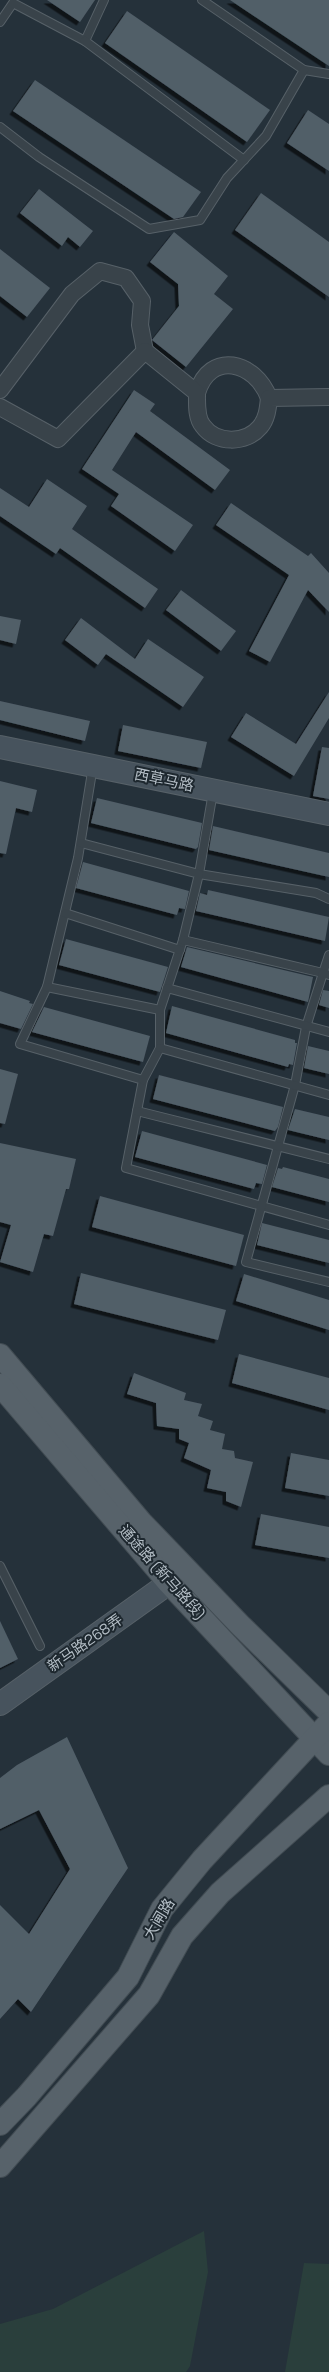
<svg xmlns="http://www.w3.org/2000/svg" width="329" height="2372" font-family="'Space Grotesk','Noto Sans SC',sans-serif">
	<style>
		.grass { fill: #2a3f3c }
		.building { fill: #515e68; filter: url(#shadow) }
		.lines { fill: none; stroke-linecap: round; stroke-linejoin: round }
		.lane-casing { stroke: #576168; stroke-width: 10 }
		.street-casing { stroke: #576168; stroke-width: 18 }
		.secondary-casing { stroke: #576168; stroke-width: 24 }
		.primary-casing { stroke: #424c53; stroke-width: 24 }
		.lane { stroke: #39434a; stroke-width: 8 }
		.street { stroke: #39434a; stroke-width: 16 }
		.secondary { stroke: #47535d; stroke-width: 22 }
		.primary { stroke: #57626a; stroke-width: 22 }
		.labels { text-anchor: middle; stroke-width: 4; stroke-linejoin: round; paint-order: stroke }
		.street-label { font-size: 15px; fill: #b4bec6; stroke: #1e282f }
	</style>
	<defs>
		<filter id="shadow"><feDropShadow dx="-3.5" dy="3.5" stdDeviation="0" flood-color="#0009"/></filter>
	</defs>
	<rect width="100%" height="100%" fill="#25313a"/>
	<!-- grass -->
	<g class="grass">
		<polygon points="204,2231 208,2272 190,2366 186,2372 0,2372 0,2324 53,2309"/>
		<polygon points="304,2263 329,2264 329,2372 285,2372"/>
	</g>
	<!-- building -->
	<g class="building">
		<polygon points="47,0 95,0 80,22"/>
		<polygon points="230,0 329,0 329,66"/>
		<polygon points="127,11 270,110 247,142 105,43"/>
		<polygon points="35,80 201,192 183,217 174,219 13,111"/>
		<polygon points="308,110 329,124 329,171 287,143"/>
		<polygon points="39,189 93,231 80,247 68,237 62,246 20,213"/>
		<polygon points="261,193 329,242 329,297 235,230"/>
		<polygon points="174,232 228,276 214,294 233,309 186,367 152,340 179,306 178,284 150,262"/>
		<polygon points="0,249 50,288 27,317 0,296"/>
		<polygon points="134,390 155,404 150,411 230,470 215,490 136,432 112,470 193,525 175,551 111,506 119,494 82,469"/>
		<polygon points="47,479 87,506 72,529 158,589 145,608 60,548 56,554 0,516 0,488 29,507"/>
		<polygon points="231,503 308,556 311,553 329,573 329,612 308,590 270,662 249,651 289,575 216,525"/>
		<polygon points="181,590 236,631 221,651 166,610"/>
		<polygon points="0,616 21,620 16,644 0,640"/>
		<polygon points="81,618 135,659 148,639 204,677 183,707 106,654 98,665 65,640"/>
		<polygon points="329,692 329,718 294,776 231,737 246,713 296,744"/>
		<polygon points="0,701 90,721 85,741 0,720"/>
		<polygon points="123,725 207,742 201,768 118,751"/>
		<polygon points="322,747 329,748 329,799 313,796"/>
		<polygon points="0,781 37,790 32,812 16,808 6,854 0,853"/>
		<polygon points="97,798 202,823 198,847 196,849 91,823"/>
		<polygon points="213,826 329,853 329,877 209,850"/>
		<polygon points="83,862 189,891 185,909 179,908 177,915 76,888"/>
		<polygon points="208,890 329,917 325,941 196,911 200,893 207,895"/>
		<polygon points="66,939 168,967 160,992 59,965"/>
		<polygon points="187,947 313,977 308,1002 181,967"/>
		<polygon points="323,990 329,991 329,1008 319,1005"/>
		<polygon points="0,991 30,1001 29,1003 33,1004 21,1029 0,1023"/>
		<polygon points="172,1006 295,1040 295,1043 297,1043 293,1065 289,1064 288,1067 166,1033"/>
		<polygon points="44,1007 150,1036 143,1062 32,1032"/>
		<polygon points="308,1046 329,1051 329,1074 304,1068"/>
		<polygon points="0,1069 18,1074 5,1124 0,1123"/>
		<polygon points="159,1075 283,1107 278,1127 275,1131 153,1099"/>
		<polygon points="295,1109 329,1117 329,1140 288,1130"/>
		<polygon points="142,1131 267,1165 262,1184 256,1183 254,1189 135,1157"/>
		<polygon points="0,1143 76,1159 69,1189 66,1189 53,1236 44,1234 33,1272 0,1262 11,1225 0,1222"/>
		<polygon points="283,1167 329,1179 329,1202 272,1187 278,1168 282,1169"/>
		<polygon points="100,1196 244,1235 236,1266 92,1227"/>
		<polygon points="262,1223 329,1240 329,1263 257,1245"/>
		<polygon points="81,1273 226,1310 218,1340 74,1304"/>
		<polygon points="244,1274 329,1300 329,1330 236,1301"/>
		<polygon points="239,1354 329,1378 329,1410 232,1383"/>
		<polygon points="134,1373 186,1393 184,1400 202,1404 198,1416 213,1421 210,1430 225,1434 222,1449 234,1451 235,1458 253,1462 241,1507 226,1501 226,1492 207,1488 211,1470 184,1458 189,1443 179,1439 179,1429 157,1426 156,1403 127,1394"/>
		<polygon points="291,1453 329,1460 329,1496 285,1488"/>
		<polygon points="261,1514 329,1527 329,1558 255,1545"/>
		<polygon points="0,1621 18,1659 0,1668"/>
		<polygon points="67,1737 128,1868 31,2012 18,1999 0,2019 0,1905 29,1934 70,1869 39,1810 0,1829 0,1778 17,1765"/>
	</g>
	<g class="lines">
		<defs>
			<g id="lane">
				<polyline points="202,0 304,70 329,74"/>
				<polyline points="0,22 13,3 85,41 104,0"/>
				<polyline points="85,41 244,160"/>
				<polyline points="0,127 39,157 149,229 200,220 227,178 266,136 304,70"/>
				<polyline points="93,766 78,858 47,987 20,1044 143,1080 126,1168 329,1225"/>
				<polyline points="213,792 199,874 316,893 329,899"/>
				<polyline points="81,843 199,874 183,940 160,1010 160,1048 143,1080"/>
				<polyline points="65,913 180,950"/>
				<polyline points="183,940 323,973 329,955"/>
				<polyline points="329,975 323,973 306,1027 295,1085 246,1262 329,1282"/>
				<polyline points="47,987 160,1010"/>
				<polyline points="167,988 329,1032"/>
				<polyline points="160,1048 329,1095"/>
				<polyline points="137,1111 329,1159"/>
				<polyline points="0,1566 40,1646"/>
			</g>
			<g id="street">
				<polyline points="0,390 72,294 100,271 126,278 142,301 140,325 145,351"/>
				<path d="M 197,393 C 210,350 255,361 269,398"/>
				<path d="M 0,407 L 58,439 L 145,351 L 197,393 C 197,404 196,418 203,426 C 216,444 246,444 260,427 C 267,419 268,408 269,398 L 329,397"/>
			</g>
			<g id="secondary">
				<polyline points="0,747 329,814"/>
				<polyline points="0,1704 169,1583"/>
			</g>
			<g id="primary">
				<polyline points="0,1355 141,1522 240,1625 329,1712"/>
				<polyline points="0,1385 169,1583 329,1754"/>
				<polyline points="0,2124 27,2096 128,1977 162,1909 202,1860 329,1723"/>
				<polyline points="0,2166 149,1995 182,1936 220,1893 329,1796"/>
			</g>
		</defs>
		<!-- lane casing -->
		<use href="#lane" class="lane-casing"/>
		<!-- street casing -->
		<use href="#street" class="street-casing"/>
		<!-- secondary casing -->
		<use href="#secondary" class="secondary-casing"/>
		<!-- primary casing -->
		<use href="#primary" class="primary-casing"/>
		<!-- lane -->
		<use href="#lane" class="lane"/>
		<!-- street -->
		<use href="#street" class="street"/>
		<!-- secondary -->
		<use href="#secondary" class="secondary"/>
		<!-- primary -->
		<use href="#primary" class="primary"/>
	</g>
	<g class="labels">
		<!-- street labels -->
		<g class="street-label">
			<text transform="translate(164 780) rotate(12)" y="5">西草马路</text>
			<text transform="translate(162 1572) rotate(48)" y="5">通途路 (新马路段)</text>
			<text transform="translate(85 1643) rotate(-35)" y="5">新马路268弄</text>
			<text transform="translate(159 1919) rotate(-59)" y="5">大闸路</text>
		</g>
	</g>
</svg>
